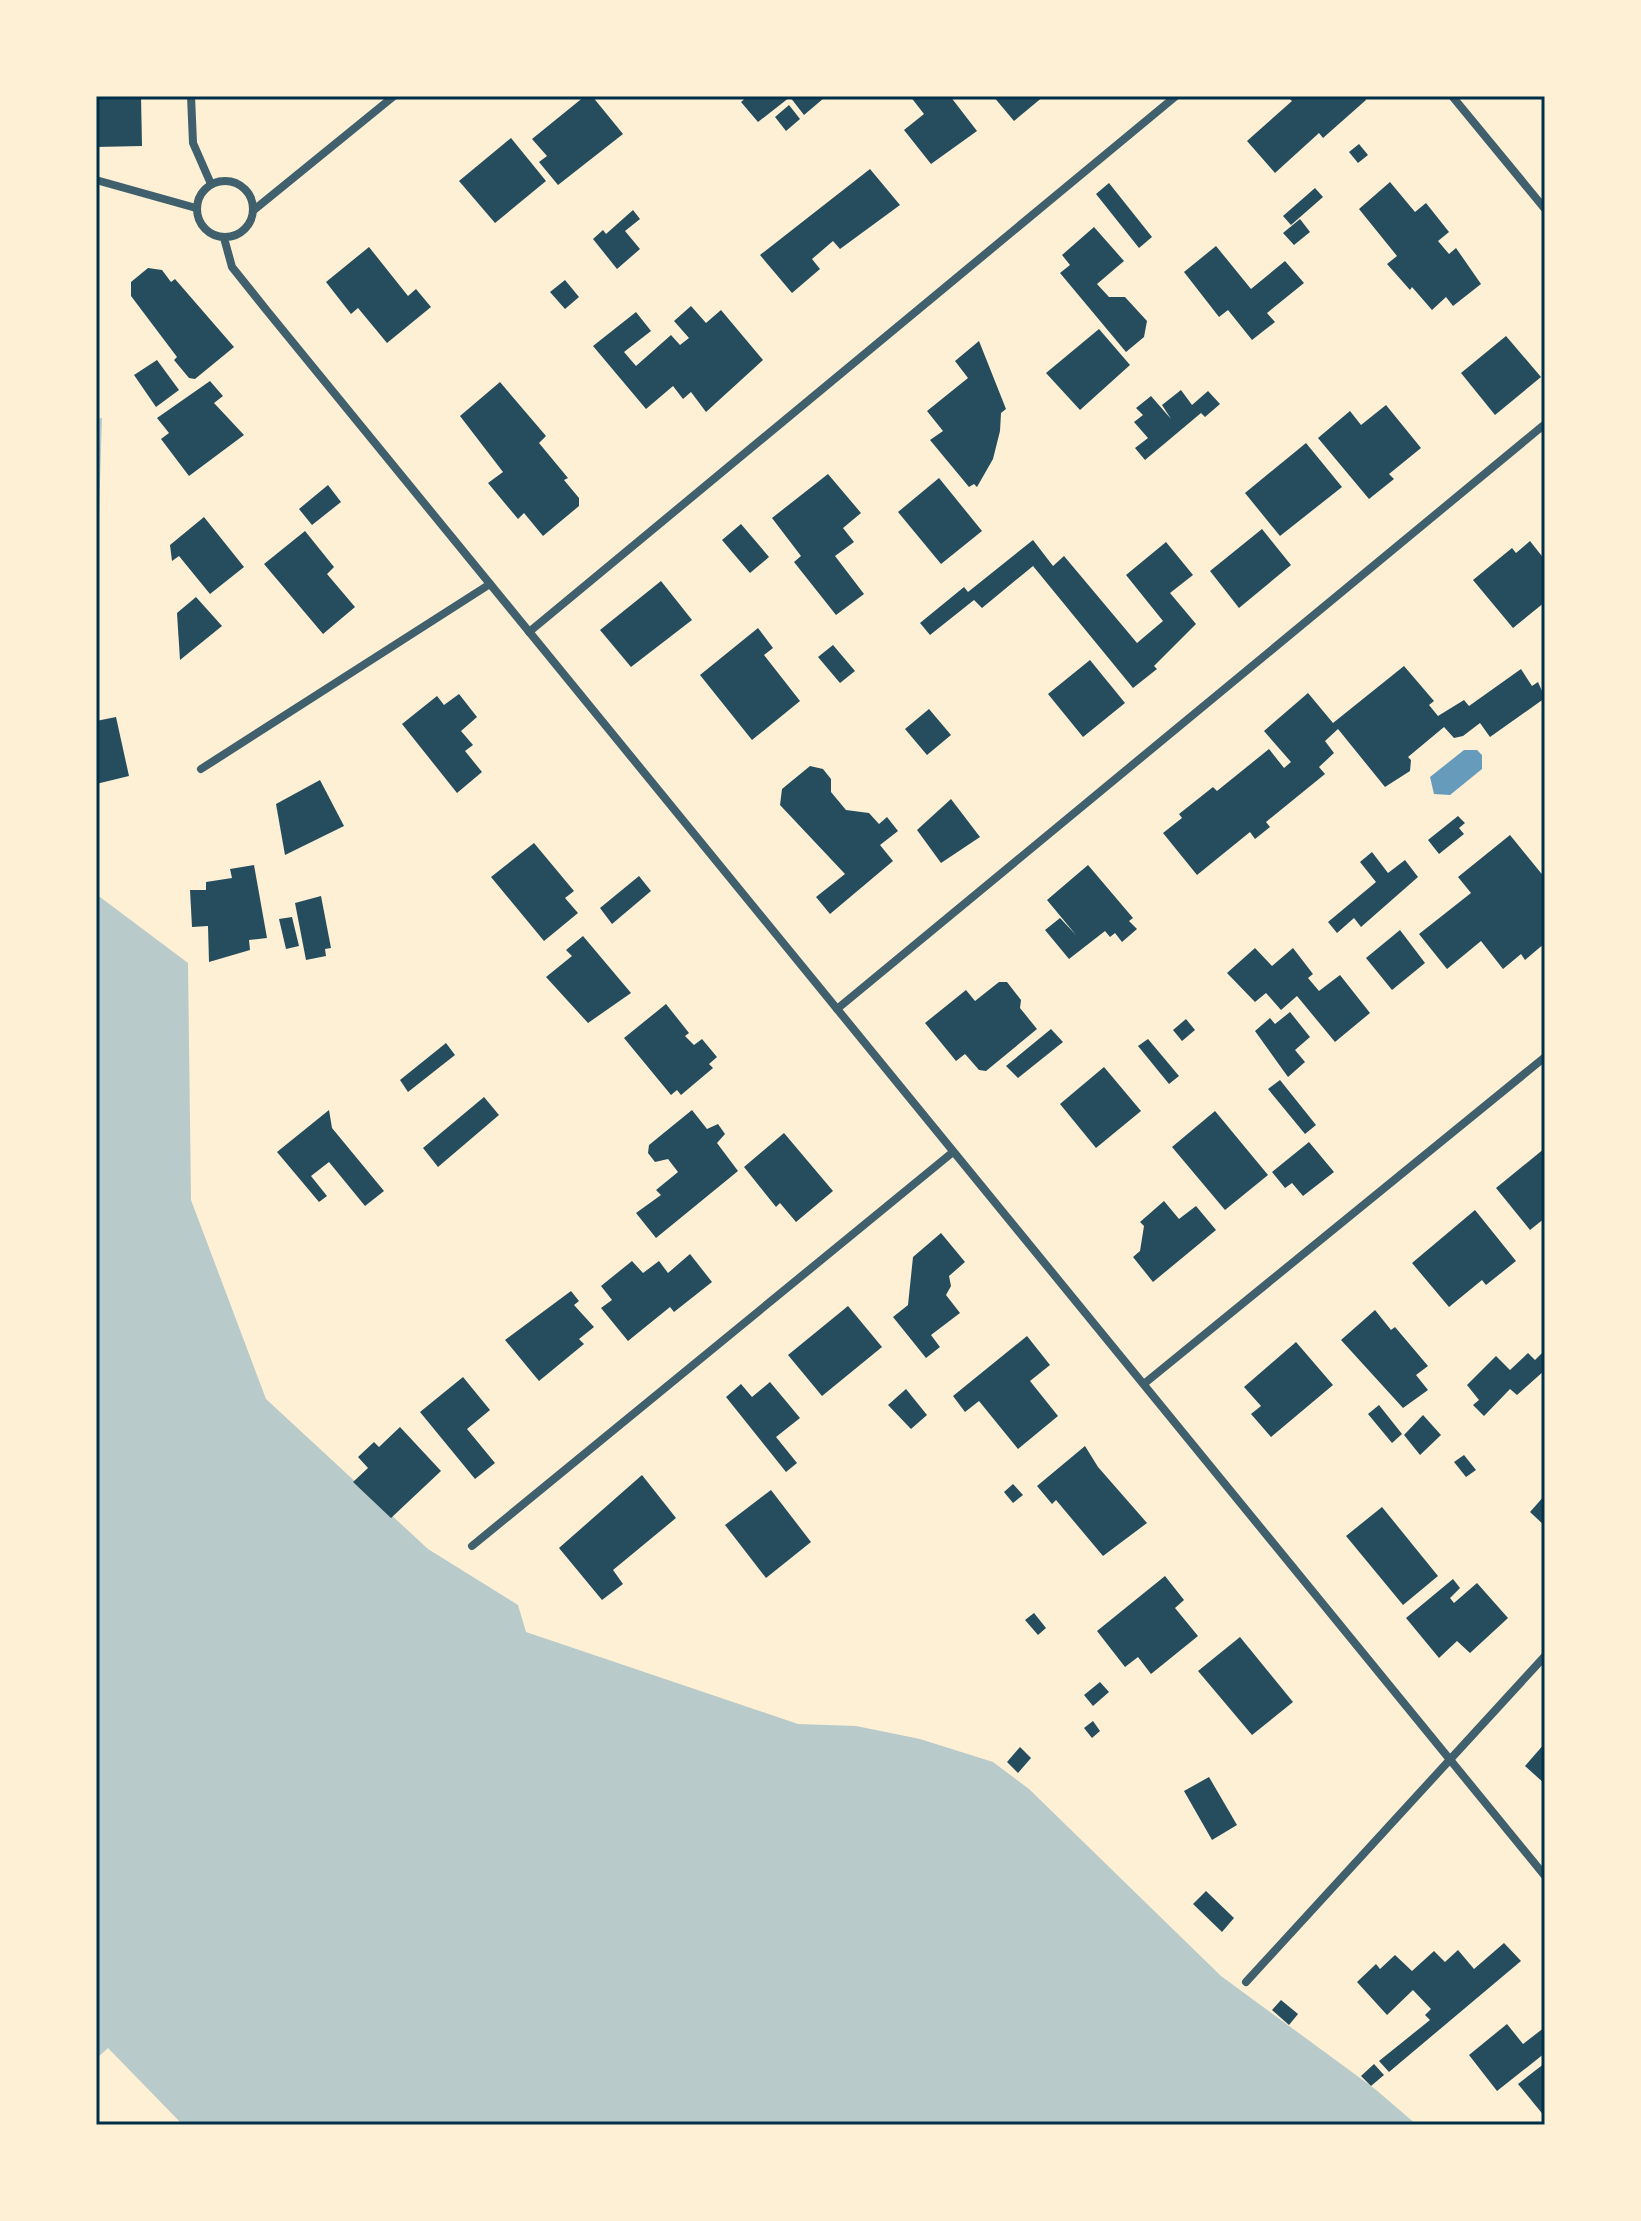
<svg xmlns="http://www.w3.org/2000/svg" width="1641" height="2221" font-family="'Alegreya Sans',sans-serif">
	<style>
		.green { fill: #b9caca }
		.water { fill: #669bbc }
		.building { fill: #264d5e }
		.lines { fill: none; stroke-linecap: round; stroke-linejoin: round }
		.minor { stroke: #3f606c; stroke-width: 8 }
		.neatline { fill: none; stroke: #003049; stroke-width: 3 }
	</style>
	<rect width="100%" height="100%" fill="#fdf0d5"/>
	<!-- green -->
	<g class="green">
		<polygon points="102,418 97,578 96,579 96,419"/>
		<polygon points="96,894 188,963 191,1200 266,1399 428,1549 518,1605 526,1632 798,1724 856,1726 920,1739 993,1762 1029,1789 1221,1976 1375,2089 1417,2125 183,2125 108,2048 96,2059"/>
	</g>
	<!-- water -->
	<polygon class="water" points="1464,750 1477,750 1482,755 1482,769 1450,795 1434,794 1430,777"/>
	<!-- building -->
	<g class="building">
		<polygon points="96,96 141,96 142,146 96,147"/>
		<polygon points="585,96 592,96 623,134 558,185 539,162 547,156 532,139"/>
		<polygon points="748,96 822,96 824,98 804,115 790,97 758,122 741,102"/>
		<polygon points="910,96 950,96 977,131 931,164 904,130 924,114"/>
		<polygon points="993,96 1044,96 1014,121"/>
		<polygon points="1287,96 1363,96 1366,100 1323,138 1319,133 1275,173 1247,141 1292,101"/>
		<polygon points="789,105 800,119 786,131 775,117"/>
		<polygon points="511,138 546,181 495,223 459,181"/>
		<polygon points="1359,144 1368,155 1358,163 1349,152"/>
		<polygon points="870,169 900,205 840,249 833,241 812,259 820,269 792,293 760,255"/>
		<polygon points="1390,182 1415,212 1426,203 1449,232 1438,241 1449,254 1456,248 1481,284 1453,306 1446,297 1432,310 1412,287 1410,290 1387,264 1397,256 1359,209"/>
		<polygon points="1109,183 1152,237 1139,248 1096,194"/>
		<polygon points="1315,188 1323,197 1291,225 1283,216"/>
		<polygon points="633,210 640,219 625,231 640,249 617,269 593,239 603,230 606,234"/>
		<polygon points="1300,219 1310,232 1294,245 1283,233"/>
		<polygon points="1094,227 1124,261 1097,284 1109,297 1125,297 1147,321 1144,337 1126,352 1060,273 1070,265 1062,255"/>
		<polygon points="1216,246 1251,289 1285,261 1304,283 1267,313 1275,322 1252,340 1228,310 1219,317 1184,272"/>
		<polygon points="369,247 408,296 416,289 431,307 387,343 358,308 351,314 326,282"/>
		<polygon points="148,268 162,270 171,282 175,279 234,347 195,379 189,378 174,360 177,357 131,296 131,282"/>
		<polygon points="565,280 579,297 565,309 550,292"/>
		<polygon points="691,306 706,323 721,310 763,360 706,412 691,392 683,399 673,386 646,409 593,346 636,312 651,331 624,352 636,366 671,335 680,345 689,338 674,321"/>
		<polygon points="1099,329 1130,365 1080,410 1046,373"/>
		<polygon points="1506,336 1541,377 1495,415 1461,373"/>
		<polygon points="979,341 1006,409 1001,413 1000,431 993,459 977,487 974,484 969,487 930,440 943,431 927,411 968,378 955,361"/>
		<polygon points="157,360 179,390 156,407 134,375"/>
		<polygon points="210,381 223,396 214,403 244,435 189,476 161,439 169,433 157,418"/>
		<polygon points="500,382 546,436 539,443 568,478 564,480 579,498 579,506 543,536 524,513 518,519 488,483 503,472 460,416"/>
		<polygon points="1181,390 1192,405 1208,391 1220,404 1205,417 1201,413 1145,460 1135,448 1148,438 1134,422 1143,415 1136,408 1151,396 1171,419 1162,405"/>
		<polygon points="1386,405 1421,448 1389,474 1394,479 1369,499 1318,438 1350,411 1361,425"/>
		<polygon points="1306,443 1342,487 1280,536 1245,493"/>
		<polygon points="828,474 861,513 843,528 854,542 835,556 864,594 836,615 794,562 801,556 772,518"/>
		<polygon points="939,478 982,531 941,564 898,512"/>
		<polygon points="328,485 341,502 312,525 299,509"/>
		<polygon points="204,517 244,567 210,594 179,556 172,561 170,545"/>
		<polygon points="741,524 769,557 750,573 722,540"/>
		<polygon points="1262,529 1291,565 1239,608 1210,571"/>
		<polygon points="305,531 334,567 327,574 355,607 323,634 264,564"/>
		<polygon points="1033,540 1053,566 1064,556 1137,643 1163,621 1126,575 1166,542 1193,575 1170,593 1196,624 1154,666 1157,669 1133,688 1033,566 982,608 974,600 930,635 920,623 964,587 968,592"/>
		<polygon points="1530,541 1545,560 1545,602 1513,628 1473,580 1512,548 1516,553"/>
		<polygon points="661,581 692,620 631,667 600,630"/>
		<polygon points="196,597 222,626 180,660 177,613"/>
		<polygon points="758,628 773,648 764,655 800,701 752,740 700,675"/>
		<polygon points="833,645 855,671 840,683 818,657"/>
		<polygon points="1090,660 1125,703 1083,737 1048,694"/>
		<polygon points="1404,666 1434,701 1429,705 1438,716 1464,700 1469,706 1521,669 1532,686 1538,682 1545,698 1490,737 1480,723 1463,736 1454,738 1444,727 1408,757 1411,760 1410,771 1385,787 1338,729 1325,741 1334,753 1319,767 1325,774 1266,822 1270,827 1255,839 1250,832 1197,875 1163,833 1182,818 1179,814 1213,787 1217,791 1269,749 1284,768 1291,762 1264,731 1308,693 1333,723"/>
		<polygon points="459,694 477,717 461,731 473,745 465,751 482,772 457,793 402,724 437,696 444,705"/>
		<polygon points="929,709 951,735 927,755 905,729"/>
		<polygon points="116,717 129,776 96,784 96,721"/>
		<polygon points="810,766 823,769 831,779 831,792 846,810 869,813 879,824 887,817 898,831 880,845 893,861 830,914 816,897 845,874 780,805 782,789"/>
		<polygon points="320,780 344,826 285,855 276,804"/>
		<polygon points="951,799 980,837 941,863 917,830"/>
		<polygon points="1458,816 1465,823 1459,828 1464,834 1439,854 1428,840"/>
		<polygon points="1510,835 1545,878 1545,943 1525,960 1521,954 1503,969 1481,941 1447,969 1419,934 1471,893 1458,877"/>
		<polygon points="534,843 574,891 565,898 578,913 544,941 491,877"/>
		<polygon points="1372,852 1388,873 1405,860 1418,877 1361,927 1354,918 1337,933 1328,922 1376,882 1360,862"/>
		<polygon points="254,865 267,938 249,940 250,950 209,962 208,926 192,927 190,890 206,890 206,882 232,878 230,869"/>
		<polygon points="1088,865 1133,918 1129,921 1137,929 1122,942 1115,933 1110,937 1105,931 1069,959 1045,930 1060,918 1076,935 1047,900"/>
		<polygon points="639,876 651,891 612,924 600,908"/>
		<polygon points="321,896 331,948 325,949 326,956 306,960 295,903"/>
		<polygon points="292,917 299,946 286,949 279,919"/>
		<polygon points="1400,930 1425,963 1392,990 1366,958"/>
		<polygon points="583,936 631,993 588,1023 546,977 572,956 566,950"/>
		<polygon points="1255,948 1272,966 1293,948 1313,974 1308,978 1319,991 1340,975 1370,1013 1335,1042 1297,996 1281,1010 1266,993 1255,1002 1227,973"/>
		<polygon points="999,982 1007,982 1021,1000 1020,1008 1037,1029 986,1071 979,1070 965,1054 956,1061 925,1023 966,990 975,1001"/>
		<polygon points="666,1004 689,1033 685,1036 694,1045 702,1039 717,1057 709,1064 713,1068 681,1095 677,1090 671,1095 624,1038"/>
		<polygon points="1290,1012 1310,1037 1295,1050 1305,1062 1288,1077 1255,1031 1270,1018 1275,1024"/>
		<polygon points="1186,1019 1195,1030 1182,1041 1173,1030"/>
		<polygon points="1051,1029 1063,1042 1018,1078 1006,1066"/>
		<polygon points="1148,1039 1179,1076 1169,1084 1138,1046"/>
		<polygon points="446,1043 455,1055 408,1092 400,1080"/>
		<polygon points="1104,1067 1141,1111 1096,1148 1060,1104"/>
		<polygon points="1280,1080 1316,1125 1305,1134 1268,1089"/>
		<polygon points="484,1097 499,1115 438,1167 423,1148"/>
		<polygon points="329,1110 332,1128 384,1191 365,1206 329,1162 311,1176 327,1196 319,1202 277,1152"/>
		<polygon points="692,1110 707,1129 718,1124 725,1134 717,1143 738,1171 656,1238 636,1213 661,1195 656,1190 678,1172 668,1159 655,1162 648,1153 649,1145"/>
		<polygon points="1215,1111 1268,1175 1225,1210 1172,1147"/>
		<polygon points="784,1133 833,1191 796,1222 780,1203 776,1207 744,1167"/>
		<polygon points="1309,1142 1334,1172 1303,1196 1292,1183 1285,1188 1272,1172"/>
		<polygon points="1545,1148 1545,1218 1530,1230 1496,1188"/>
		<polygon points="1164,1201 1179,1219 1196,1206 1216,1230 1153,1282 1133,1257 1140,1251 1144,1226 1140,1222"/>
		<polygon points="1475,1210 1516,1261 1486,1285 1482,1280 1449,1307 1412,1263"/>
		<polygon points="941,1233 965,1262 949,1276 951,1286 946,1295 960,1313 931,1335 940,1347 926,1358 893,1317 908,1305 913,1257"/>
		<polygon points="690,1254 712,1282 674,1312 670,1307 628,1341 601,1308 612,1300 601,1286 632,1261 643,1273 659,1261 668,1273"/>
		<polygon points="571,1291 579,1301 574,1305 594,1327 579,1339 584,1344 539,1381 505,1340"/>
		<polygon points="848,1306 882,1347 822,1396 788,1355"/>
		<polygon points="1375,1310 1391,1330 1395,1327 1428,1366 1416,1375 1428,1390 1403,1408 1341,1340"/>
		<polygon points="1027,1336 1050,1365 1030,1381 1058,1416 1018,1449 979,1401 965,1412 953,1396"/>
		<polygon points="1296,1342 1333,1385 1271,1437 1251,1414 1261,1406 1244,1387"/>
		<polygon points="1545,1350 1545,1370 1517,1395 1510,1389 1484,1416 1473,1405 1479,1400 1467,1385 1496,1356 1510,1370 1528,1353 1535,1360"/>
		<polygon points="463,1377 490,1410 467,1429 495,1463 475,1479 420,1412"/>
		<polygon points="770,1382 800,1418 776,1437 797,1463 786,1472 726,1397 741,1384 752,1397"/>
		<polygon points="906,1389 927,1415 911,1429 888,1405"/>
		<polygon points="1379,1405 1402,1434 1392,1443 1368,1414"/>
		<polygon points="1423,1415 1441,1435 1420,1455 1404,1435"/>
		<polygon points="400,1427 441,1471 391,1518 353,1482 368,1468 358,1457 374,1442 379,1447"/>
		<polygon points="1085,1446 1098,1467 1147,1523 1103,1556 1056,1500 1052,1504 1037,1486"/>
		<polygon points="1464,1455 1476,1470 1466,1477 1454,1462"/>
		<polygon points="642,1475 676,1518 613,1570 623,1584 602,1600 559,1548"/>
		<polygon points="1013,1484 1023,1495 1013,1503 1004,1492"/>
		<polygon points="771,1490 811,1542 766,1578 725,1525"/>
		<polygon points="1545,1495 1545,1526 1530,1512"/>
		<polygon points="1382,1507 1438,1576 1403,1605 1346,1536"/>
		<polygon points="1165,1576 1184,1600 1175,1608 1198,1636 1151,1674 1138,1657 1125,1667 1097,1631"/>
		<polygon points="1453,1579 1460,1588 1450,1598 1454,1603 1477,1583 1508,1618 1470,1653 1457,1641 1439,1658 1406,1618"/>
		<polygon points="1034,1613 1046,1628 1038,1635 1025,1620"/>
		<polygon points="1240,1637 1293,1702 1252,1735 1198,1671"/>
		<polygon points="1100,1682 1109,1692 1093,1706 1084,1695"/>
		<polygon points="1093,1721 1100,1731 1092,1738 1084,1728"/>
		<polygon points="1545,1743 1545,1784 1525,1766"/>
		<polygon points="1020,1747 1031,1758 1018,1773 1007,1762"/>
		<polygon points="1209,1777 1237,1825 1212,1840 1184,1791"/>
		<polygon points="1206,1891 1234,1918 1222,1932 1193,1904"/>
		<polygon points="1504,1943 1521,1961 1389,2072 1379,2061 1430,2020 1425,2015 1431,2009 1413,1990 1387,2015 1357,1982 1376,1964 1380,1969 1395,1955 1412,1971 1434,1951 1445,1962 1458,1950 1474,1969"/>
		<polygon points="1281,2000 1298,2014 1289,2025 1272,2010"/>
		<polygon points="1507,2024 1523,2044 1545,2027 1545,2053 1497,2091 1469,2055"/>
		<polygon points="1545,2063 1545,2117 1518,2084"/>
		<polygon points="1374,2064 1384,2075 1371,2086 1361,2076"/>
	</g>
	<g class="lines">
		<!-- minor -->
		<g class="minor">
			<polyline points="191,96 193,143 211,184"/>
			<polyline points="1452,96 1545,209"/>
			<polyline points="96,180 196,208"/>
			<circle cx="225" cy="209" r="28"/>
			<polyline points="254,210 394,96"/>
			<polyline points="224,238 232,267 268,312 1545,1876"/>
			<polyline points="529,632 1176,96"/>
			<polyline points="201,769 490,584"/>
			<polyline points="837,1009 1545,424"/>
			<polyline points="1145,1383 1545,1057"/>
			<polyline points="472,1546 953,1152"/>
			<polyline points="1246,1982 1545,1656"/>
		</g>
	</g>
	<!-- border -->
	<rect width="1641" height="2221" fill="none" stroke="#fdf0d5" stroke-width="196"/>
	<rect x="98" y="98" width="1445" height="2025" class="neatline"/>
</svg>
